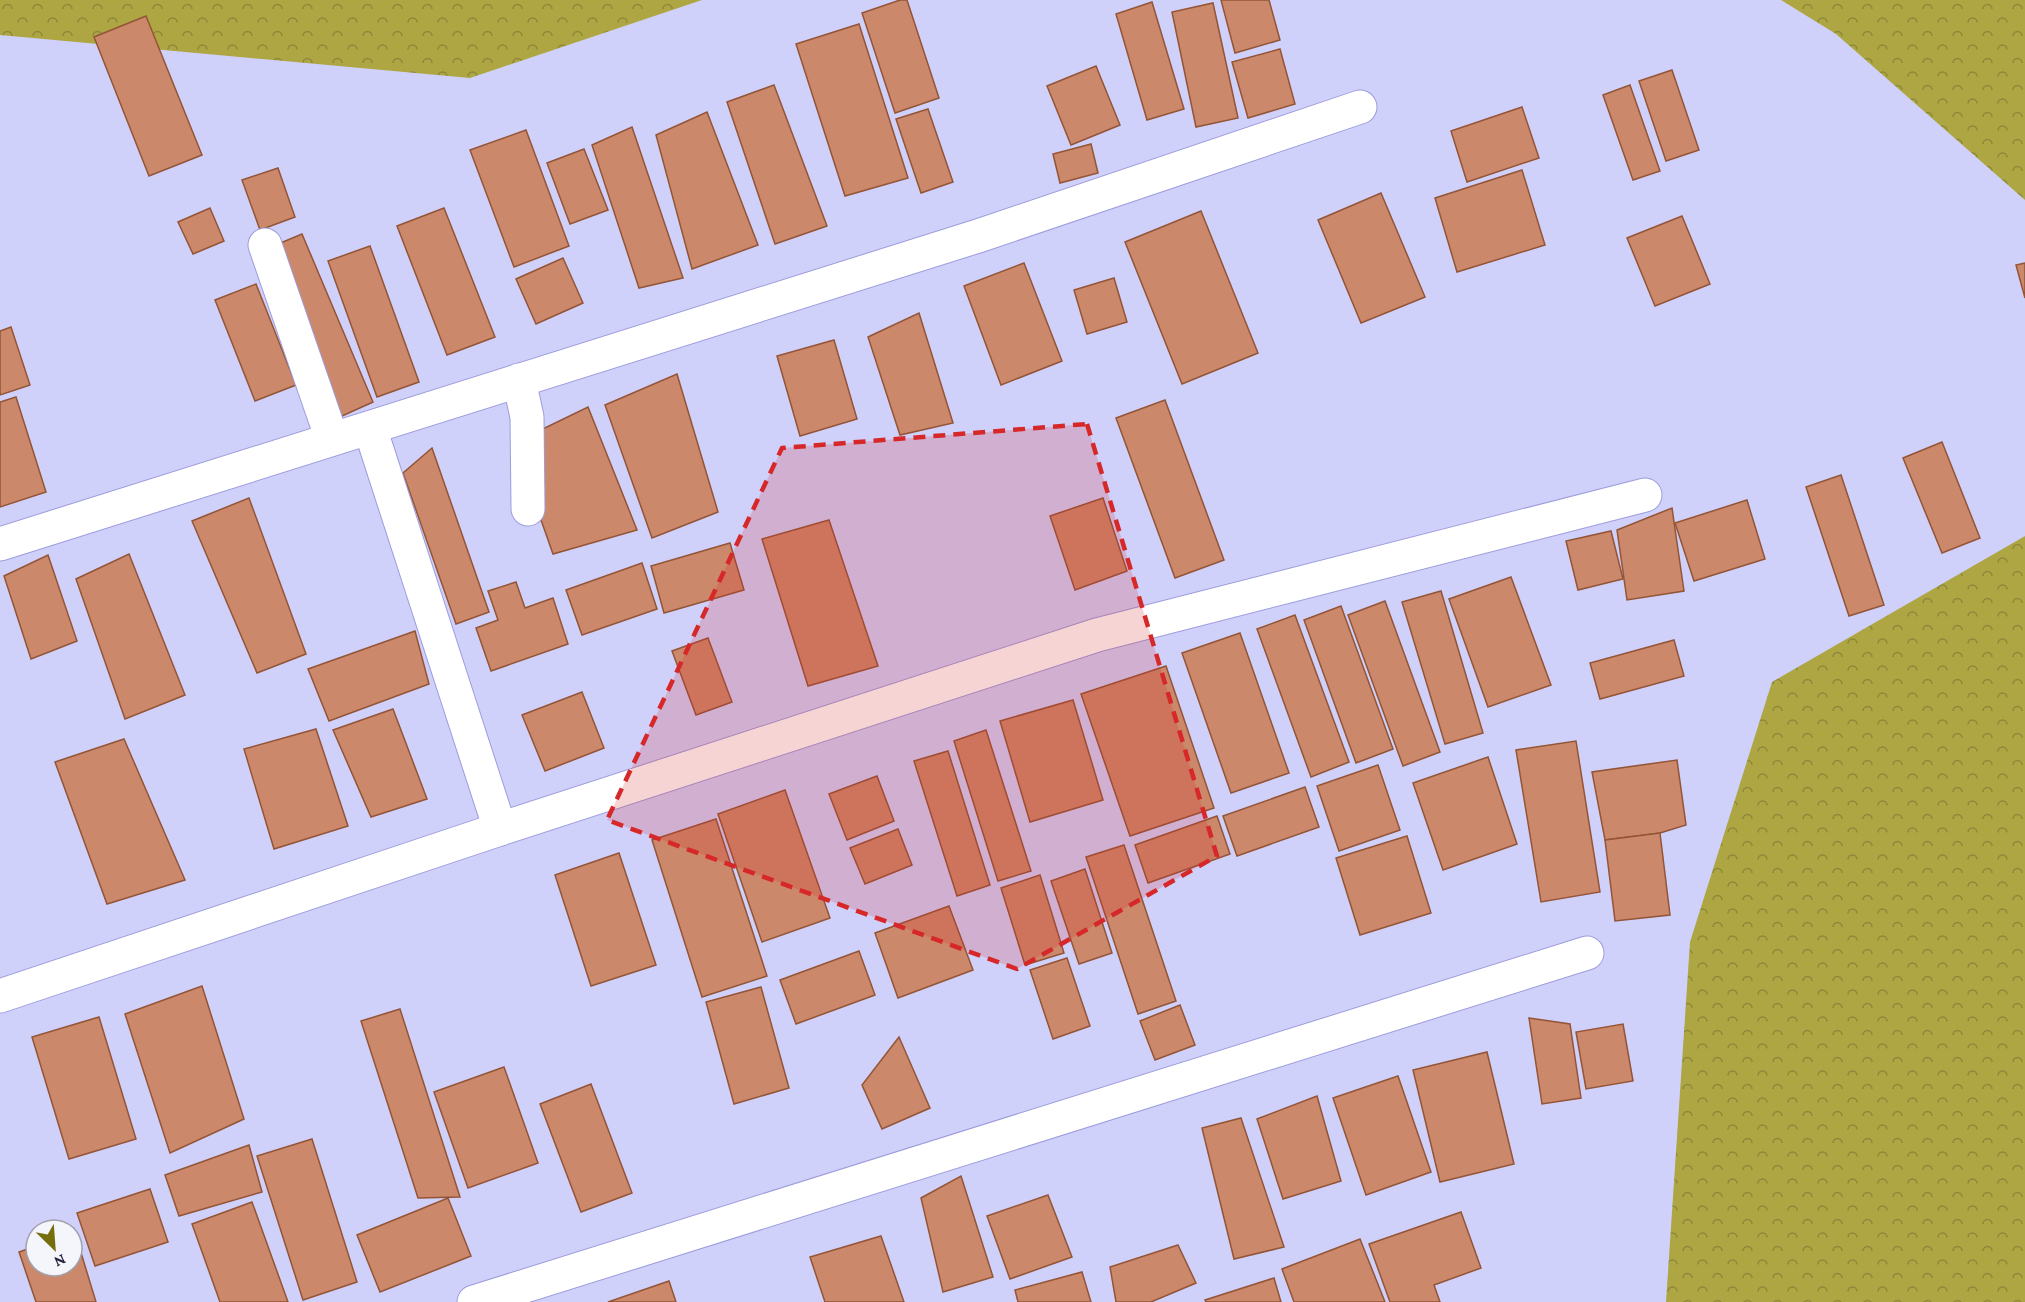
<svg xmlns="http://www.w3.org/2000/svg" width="2025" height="1302" font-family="'Crimson Pro',serif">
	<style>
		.forest { fill: url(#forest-crowns) }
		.building { fill: #cc886a; stroke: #935437; stroke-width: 1.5 }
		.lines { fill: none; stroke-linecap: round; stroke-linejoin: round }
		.minor-casing { stroke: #9d9cdd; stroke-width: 35 }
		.minor { stroke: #fff; stroke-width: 33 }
		.marked { fill: #d62828; fill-opacity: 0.2; stroke: #d62828; stroke-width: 4.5; stroke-dasharray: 12 8; stroke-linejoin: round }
	</style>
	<defs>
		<pattern id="forest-crowns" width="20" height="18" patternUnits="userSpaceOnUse" patternTransform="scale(1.5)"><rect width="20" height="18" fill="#aea643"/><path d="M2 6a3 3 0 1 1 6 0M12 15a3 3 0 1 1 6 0" fill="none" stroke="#8d8739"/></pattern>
	</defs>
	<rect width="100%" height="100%" fill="#d0d1fa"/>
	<!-- forest -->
	<g class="forest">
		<polygon points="0,0 702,0 470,78 0,35"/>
		<polygon points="1781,0 2025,0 2025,200 1836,34"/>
		<polygon points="2025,536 2025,1302 1666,1302 1690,942 1772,682"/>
	</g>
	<!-- building -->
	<g class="building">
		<polygon points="900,0 907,0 939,98 895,113 862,13"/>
		<polygon points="1221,0 1269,0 1280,40 1235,53"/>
		<polygon points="1152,2 1184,109 1147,120 1116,14"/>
		<polygon points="1213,3 1238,118 1196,127 1172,12"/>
		<polygon points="146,16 202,155 149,176 94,37"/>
		<polygon points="859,24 908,178 845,196 796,44"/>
		<polygon points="1280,49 1295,104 1248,118 1232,62"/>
		<polygon points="1096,66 1120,125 1071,145 1047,86"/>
		<polygon points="1672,70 1699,150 1666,161 1639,81"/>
		<polygon points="774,85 827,226 775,244 727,102"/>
		<polygon points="1630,85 1660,171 1633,180 1603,95"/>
		<polygon points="1522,107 1539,158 1467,182 1451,131"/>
		<polygon points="928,109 953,182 921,193 896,119"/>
		<polygon points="707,112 758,245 692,269 656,135"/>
		<polygon points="632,127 683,278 639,288 592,145"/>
		<polygon points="526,130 569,246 514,267 470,150"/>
		<polygon points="1091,144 1098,173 1060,183 1053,154"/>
		<polygon points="584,149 608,210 570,224 547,163"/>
		<polygon points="278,168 295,217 260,230 242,180"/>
		<polygon points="1522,170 1545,245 1457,272 1435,198"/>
		<polygon points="1381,193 1425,297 1361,323 1318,220"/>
		<polygon points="210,208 224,241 193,254 178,222"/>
		<polygon points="444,208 495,337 447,355 397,226"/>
		<polygon points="1201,211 1258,353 1182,384 1125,242"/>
		<polygon points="1682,216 1710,284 1655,306 1627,238"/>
		<polygon points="302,234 373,402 331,421 259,252"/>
		<polygon points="370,246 419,382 377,397 328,261"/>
		<polygon points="563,258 583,303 536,324 516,279"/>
		<polygon points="1024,263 1062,361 1001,385 964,286"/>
		<polygon points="2025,263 2025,298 2016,265"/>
		<polygon points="1114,278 1127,322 1087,334 1074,290"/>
		<polygon points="256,284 296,385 255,401 215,300"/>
		<polygon points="919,313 953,423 900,435 868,337"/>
		<polygon points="11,327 30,385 0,395 0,331"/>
		<polygon points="834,340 857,419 800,436 777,356"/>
		<polygon points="677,374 718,512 652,538 605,405"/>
		<polygon points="16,397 46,492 0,507 0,402"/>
		<polygon points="1165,400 1224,560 1175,578 1116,418"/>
		<polygon points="588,407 637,530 553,554 514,443"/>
		<polygon points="1942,442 1980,538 1942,553 1903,458"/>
		<polygon points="432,448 489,612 456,624 403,473"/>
		<polygon points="1841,475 1884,605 1849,616 1806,487"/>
		<polygon points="249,498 306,654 257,673 192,521"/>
		<polygon points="1103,498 1127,571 1075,590 1050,516"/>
		<polygon points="1747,500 1765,559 1694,581 1675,523"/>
		<polygon points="1672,508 1684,591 1627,600 1617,530"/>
		<polygon points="829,520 878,666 808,686 762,539"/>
		<polygon points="1611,531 1623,579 1578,590 1566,541"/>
		<polygon points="730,543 744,590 664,613 651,566"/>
		<polygon points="129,554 185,695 125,719 76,579"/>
		<polygon points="48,555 77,641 31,659 4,576"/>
		<polygon points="642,563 657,609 582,635 566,590"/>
		<polygon points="1511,577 1551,685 1488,707 1449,599"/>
		<polygon points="516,582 525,608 553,598 568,644 491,671 476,628 498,620 488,591"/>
		<polygon points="1441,591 1483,733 1445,744 1402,602"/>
		<polygon points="1385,601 1440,752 1403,766 1348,615"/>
		<polygon points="1341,606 1393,749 1356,763 1304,620"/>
		<polygon points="1295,615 1349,762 1311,777 1257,629"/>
		<polygon points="415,631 429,684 329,721 308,669"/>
		<polygon points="1240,633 1289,773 1231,793 1182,653"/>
		<polygon points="708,638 732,702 696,715 672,651"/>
		<polygon points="1674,640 1684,676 1600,699 1590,663"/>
		<polygon points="1166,666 1214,808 1130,836 1081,694"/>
		<polygon points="582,692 604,748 545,771 522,715"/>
		<polygon points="1073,700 1103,800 1030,822 1000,721"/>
		<polygon points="393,709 427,799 371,817 333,730"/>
		<polygon points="316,729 348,826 274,849 244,749"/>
		<polygon points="986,730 1031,871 998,881 954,741"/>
		<polygon points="124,739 185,880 107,904 55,762"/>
		<polygon points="1576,741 1600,892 1541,902 1516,750"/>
		<polygon points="948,751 990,885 957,896 914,761"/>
		<polygon points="1488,757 1517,844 1443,870 1413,783"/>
		<polygon points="1677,760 1686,825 1660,833 1605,840 1592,772"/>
		<polygon points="1378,765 1400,830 1339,851 1317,786"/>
		<polygon points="877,776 894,821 847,840 829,794"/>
		<polygon points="1305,787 1319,827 1237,856 1223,816"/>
		<polygon points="785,790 830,918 762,942 718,814"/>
		<polygon points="1217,816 1230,854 1148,883 1135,845"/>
		<polygon points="716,819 767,976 702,997 652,840"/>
		<polygon points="898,829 912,865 865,884 850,848"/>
		<polygon points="1660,833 1670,915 1615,921 1605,840"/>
		<polygon points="1407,836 1431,913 1360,935 1336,858"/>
		<polygon points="1124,845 1176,1001 1138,1014 1086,857"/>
		<polygon points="619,853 656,965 591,986 555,875"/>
		<polygon points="1085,869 1112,953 1079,964 1051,881"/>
		<polygon points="1040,875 1064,953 1025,965 1001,888"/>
		<polygon points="949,906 973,970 898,998 875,933"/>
		<polygon points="859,951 875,995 796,1024 780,980"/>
		<polygon points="1067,958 1090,1026 1053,1039 1030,970"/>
		<polygon points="202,986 244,1119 170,1153 125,1014"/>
		<polygon points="761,987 789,1088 734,1104 706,1002"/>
		<polygon points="1180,1005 1195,1045 1155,1060 1140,1021"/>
		<polygon points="400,1009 460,1197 418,1198 361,1021"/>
		<polygon points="99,1017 136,1139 69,1159 32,1037"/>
		<polygon points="1529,1018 1570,1024 1581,1098 1542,1104"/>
		<polygon points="1623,1024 1633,1081 1586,1089 1576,1032"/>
		<polygon points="899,1037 930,1108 882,1129 862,1085"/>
		<polygon points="1487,1052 1514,1164 1440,1182 1413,1070"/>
		<polygon points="504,1067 538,1163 468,1188 434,1092"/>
		<polygon points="1398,1076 1431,1172 1366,1195 1333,1098"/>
		<polygon points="591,1084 632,1193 581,1212 540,1104"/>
		<polygon points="1317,1096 1341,1181 1283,1199 1257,1119"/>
		<polygon points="1241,1118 1284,1247 1234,1259 1202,1128"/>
		<polygon points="312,1139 357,1282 303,1300 257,1156"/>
		<polygon points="249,1145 262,1192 179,1216 165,1175"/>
		<polygon points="961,1176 993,1277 943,1292 921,1198"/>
		<polygon points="150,1189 168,1242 95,1266 77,1213"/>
		<polygon points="1048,1195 1072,1257 1010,1279 987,1216"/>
		<polygon points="448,1198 471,1256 380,1292 357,1235"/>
		<polygon points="252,1202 288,1302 220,1302 192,1224"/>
		<polygon points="1461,1212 1481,1268 1434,1285 1440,1302 1390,1302 1369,1244"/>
		<polygon points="75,1233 96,1302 36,1302 19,1252 36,1246 36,1266 72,1266 72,1234"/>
		<polygon points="881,1236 904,1302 825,1302 810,1257"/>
		<polygon points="1360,1239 1385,1302 1294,1302 1282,1269"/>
		<polygon points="1178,1245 1196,1283 1151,1302 1116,1302 1110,1267"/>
		<polygon points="1082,1272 1091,1302 1018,1302 1015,1290"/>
		<polygon points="1274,1278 1281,1302 1206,1302 1205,1300"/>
		<polygon points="669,1281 676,1302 608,1302"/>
	</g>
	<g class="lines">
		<defs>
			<g id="minor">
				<polyline points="265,245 332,439"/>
				<polyline points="519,380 527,417 528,509"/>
				<polyline points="370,428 500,829"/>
				<polyline points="0,544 978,236 1360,107"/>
				<polyline points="0,996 500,829 1097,635 1645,495"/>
				<polyline points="474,1302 1587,953"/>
			</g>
		</defs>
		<!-- minor casing -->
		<use href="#minor" class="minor-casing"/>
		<!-- minor -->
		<use href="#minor" class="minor"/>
	</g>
	<!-- marked area -->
	<path class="marked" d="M 1087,424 L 1217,856 L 1017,969 L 607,820 L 782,448 Z"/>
	<!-- north arrow -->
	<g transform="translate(54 1248) rotate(155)"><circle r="28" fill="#f5f5fc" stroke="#a1a1af" stroke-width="1.5"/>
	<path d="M0-4.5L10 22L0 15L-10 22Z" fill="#766e0d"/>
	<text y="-9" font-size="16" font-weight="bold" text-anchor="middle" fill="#23223b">N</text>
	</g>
</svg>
